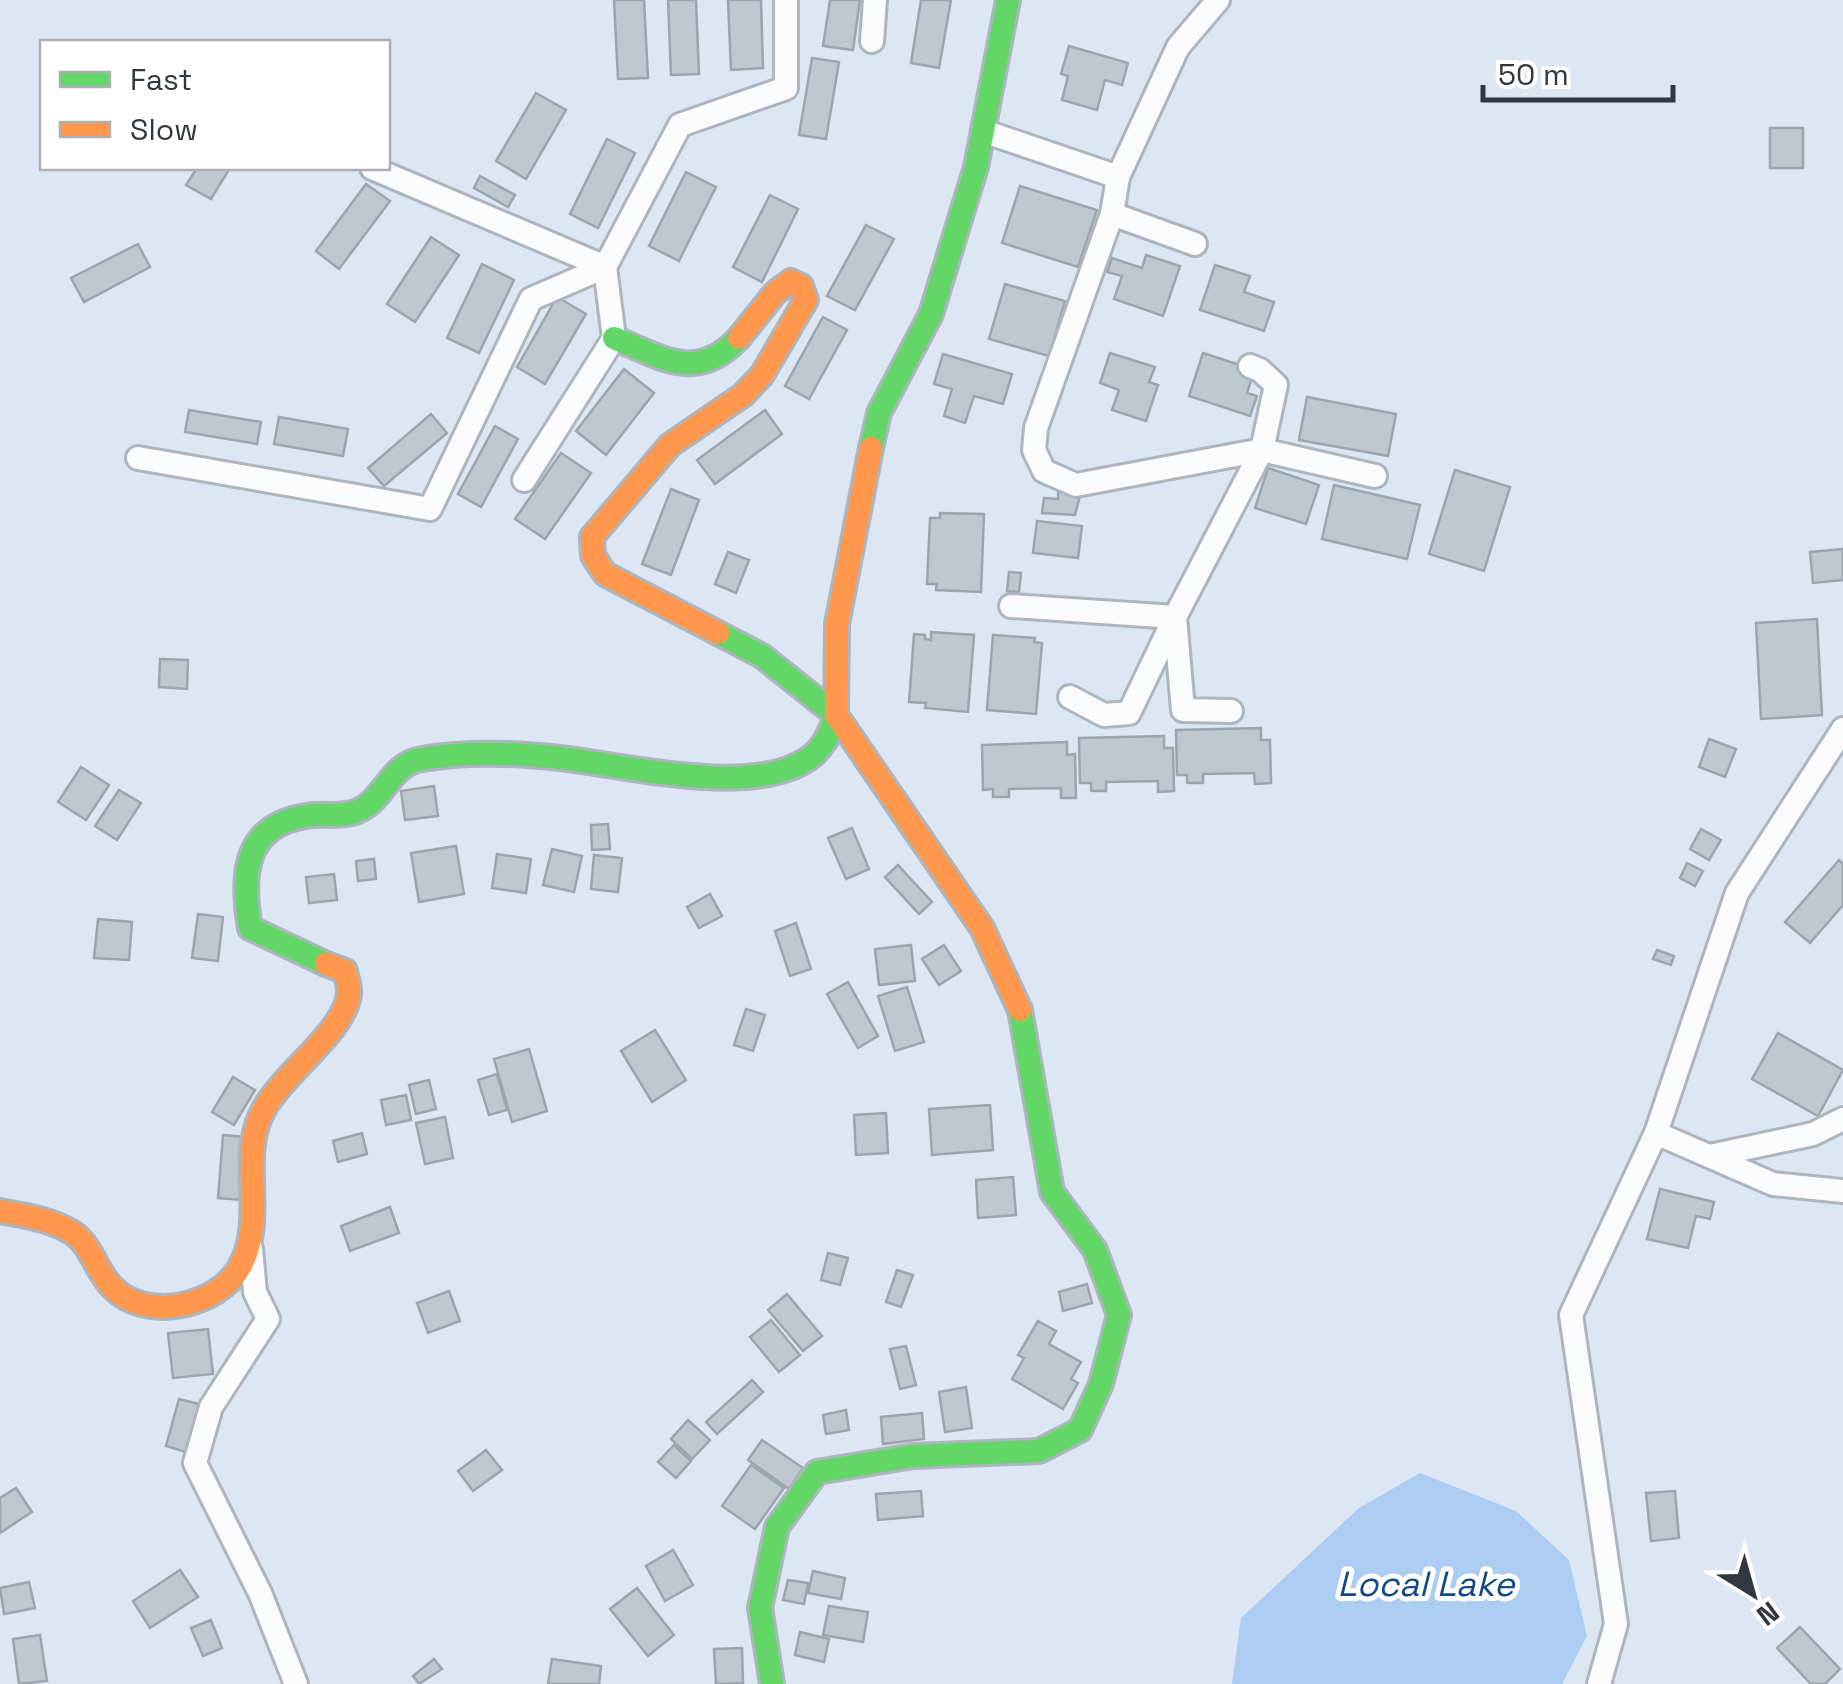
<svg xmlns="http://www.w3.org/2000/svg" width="1843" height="1684" font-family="'Space Grotesk',sans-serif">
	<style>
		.water { fill: #adccf2 }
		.building { fill: #bfc7d0; stroke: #9da4ad; stroke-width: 2.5 }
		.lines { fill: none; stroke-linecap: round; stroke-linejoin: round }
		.street-casing { stroke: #adb5be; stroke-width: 28 }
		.fast-casing { stroke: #adb5be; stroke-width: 28 }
		.slow-casing { stroke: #adb5be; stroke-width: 28 }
		.street { stroke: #fafbfd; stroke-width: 22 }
		.fast { stroke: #63d668; stroke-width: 22 }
		.slow { stroke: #ff974d; stroke-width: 22 }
		.labels { text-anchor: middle; stroke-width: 10; stroke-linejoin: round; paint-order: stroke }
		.water-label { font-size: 35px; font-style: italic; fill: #134982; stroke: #fff }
	</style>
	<rect width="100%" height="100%" fill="#dde7f3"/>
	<!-- water -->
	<polygon class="water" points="1420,1473 1516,1511 1569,1560 1587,1636 1562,1684 1232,1684 1241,1618 1359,1508"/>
	<!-- building -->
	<g class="building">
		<polygon points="614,0 644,0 648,78 618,79"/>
		<polygon points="668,0 696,0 699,74 671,75"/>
		<polygon points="728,0 761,0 763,68 731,70"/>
		<polygon points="830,0 860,0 853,50 823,46"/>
		<polygon points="921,0 951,0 939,68 911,63"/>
		<polygon points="1069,46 1128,63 1122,85 1105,80 1097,110 1062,100 1068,76 1061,74"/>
		<polygon points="812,58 839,62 826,139 799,135"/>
		<polygon points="536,93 566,110 526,179 496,161"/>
		<rect x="1770" y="128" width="33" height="40"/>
		<polygon points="607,139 635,153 598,228 570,214"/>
		<polygon points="197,168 230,168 211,199 186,185"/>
		<polygon points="686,172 716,187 679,261 649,246"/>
		<polygon points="480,176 515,195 508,207 474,188"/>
		<polygon points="366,184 390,201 339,269 316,251"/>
		<polygon points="1020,186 1097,210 1078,267 1002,243"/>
		<polygon points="770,195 798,209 762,282 733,267"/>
		<polygon points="866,225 894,239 855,310 827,296"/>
		<polygon points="431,237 459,255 415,322 387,304"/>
		<polygon points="138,244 150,267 84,302 71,278"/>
		<polygon points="1146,255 1180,266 1163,316 1114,299 1122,276 1107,272 1112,258 1142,268"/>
		<polygon points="482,264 514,280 479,353 447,338"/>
		<polygon points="1215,265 1250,276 1244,292 1274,302 1264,331 1200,310"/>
		<polygon points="1005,284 1065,301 1049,356 989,339"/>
		<polygon points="557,297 586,314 545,384 517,367"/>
		<polygon points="823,317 847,330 809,399 785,386"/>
		<polygon points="1110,353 1155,367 1149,382 1158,385 1146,421 1112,410 1119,390 1100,383"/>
		<polygon points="1203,353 1240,365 1238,370 1253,375 1247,393 1257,396 1250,416 1189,396"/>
		<polygon points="943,354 1012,374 1003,404 974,396 965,423 944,416 952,389 934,384"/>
		<polygon points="624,369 654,393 606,455 576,431"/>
		<polygon points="1307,397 1396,414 1388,456 1299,440"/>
		<polygon points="189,410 261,422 257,444 185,432"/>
		<polygon points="765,410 782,434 715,484 697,460"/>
		<polygon points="431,414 447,433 384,486 368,468"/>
		<polygon points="279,417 348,429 343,456 274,444"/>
		<polygon points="495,426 518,439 481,507 458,494"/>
		<polygon points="561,453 591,473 545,539 515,519"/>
		<polygon points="1268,468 1319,485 1306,524 1255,508"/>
		<polygon points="1455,470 1510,487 1484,571 1429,554"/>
		<polygon points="1334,485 1420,505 1407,559 1322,539"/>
		<polygon points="671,489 699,500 671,575 642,564"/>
		<polygon points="1058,490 1081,492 1075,515 1042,513 1044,498 1058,499"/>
		<polygon points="940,513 984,514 981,592 936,590 937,584 927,584 930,518 940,518"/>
		<polygon points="1037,521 1082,526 1078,558 1033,553"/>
		<polygon points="1843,549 1843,580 1813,583 1810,552"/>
		<polygon points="728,552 749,560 736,593 715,584"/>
		<polygon points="1009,572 1021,573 1019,592 1007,591"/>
		<polygon points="1817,619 1822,715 1761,719 1756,623"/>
		<polygon points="931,632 974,635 968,712 925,708 926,703 909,702 914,634 925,635 925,639 931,640"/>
		<polygon points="993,635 1035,638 1034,642 1042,643 1036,714 987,710"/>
		<polygon points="160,659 188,660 187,689 159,687"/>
		<polygon points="1261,728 1261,740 1270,740 1271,783 1255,784 1254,773 1203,774 1203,783 1187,783 1187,775 1177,775 1176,730"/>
		<polygon points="1164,736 1164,748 1173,748 1174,791 1158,792 1158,781 1106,782 1106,791 1091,791 1091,783 1080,783 1079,738"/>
		<polygon points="1709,739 1736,749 1725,777 1699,767"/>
		<polygon points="1067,742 1067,755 1075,754 1076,798 1061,798 1061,788 1009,789 1009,797 993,797 993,789 983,790 982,745"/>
		<polygon points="81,767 109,785 86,820 58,802"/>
		<polygon points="434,786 438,816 405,820 401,791"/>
		<polygon points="119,790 141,803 117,840 95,826"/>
		<polygon points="608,824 610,849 592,850 591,825"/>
		<polygon points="852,828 869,869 846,879 828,838"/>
		<polygon points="1701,829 1721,840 1709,860 1690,849"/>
		<polygon points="456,846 464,894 419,902 411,853"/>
		<polygon points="552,849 582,856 574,892 543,885"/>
		<polygon points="497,854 531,859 526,893 492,888"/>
		<polygon points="594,855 622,858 618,892 591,889"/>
		<polygon points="374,859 376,879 358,881 356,861"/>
		<polygon points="1839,860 1843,864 1843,905 1810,943 1785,922"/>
		<polygon points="1687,863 1703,871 1695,886 1680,878"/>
		<polygon points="898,865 932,902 919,914 885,877"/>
		<polygon points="334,874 337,900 309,903 306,877"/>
		<polygon points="710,894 722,916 699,928 687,907"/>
		<polygon points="198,914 223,917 218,961 192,958"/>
		<polygon points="98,919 132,922 129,960 94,958"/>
		<polygon points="796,923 811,969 790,976 775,931"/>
		<polygon points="911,945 915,981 879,985 875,949"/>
		<polygon points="944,945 961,971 939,985 922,959"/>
		<polygon points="1657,950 1674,956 1671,965 1653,959"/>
		<polygon points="848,982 878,1036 858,1048 827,994"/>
		<polygon points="907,987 924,1042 895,1051 878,996"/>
		<polygon points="746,1009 765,1015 753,1051 734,1045"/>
		<polygon points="655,1030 686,1080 652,1102 621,1051"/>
		<polygon points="1778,1033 1843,1070 1818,1116 1752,1079"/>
		<polygon points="529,1049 547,1111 512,1122 494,1059"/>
		<polygon points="497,1074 507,1110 489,1115 478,1080"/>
		<polygon points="233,1077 255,1090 234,1125 212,1112"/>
		<polygon points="429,1080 436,1109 416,1114 409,1085"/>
		<polygon points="406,1095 411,1120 386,1125 381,1100"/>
		<polygon points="990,1105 993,1150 932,1155 929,1109"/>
		<polygon points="886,1113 888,1153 856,1155 854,1115"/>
		<polygon points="445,1117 453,1158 425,1164 416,1123"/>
		<polygon points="362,1133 367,1154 338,1162 333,1141"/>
		<polygon points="223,1135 246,1137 241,1200 218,1198"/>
		<polygon points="1013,1177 1016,1215 978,1218 976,1180"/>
		<polygon points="1660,1189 1714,1202 1710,1219 1696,1216 1688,1248 1647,1239"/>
		<polygon points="390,1207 399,1233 350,1251 341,1226"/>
		<polygon points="828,1253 848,1258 840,1285 821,1280"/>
		<polygon points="897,1270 913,1275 901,1307 886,1302"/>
		<polygon points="1087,1284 1092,1303 1063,1311 1059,1292"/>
		<polygon points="449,1291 460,1321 428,1333 417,1303"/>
		<polygon points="787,1294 822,1336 803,1351 768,1310"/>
		<polygon points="771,1320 800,1355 779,1372 750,1337"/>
		<polygon points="1038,1321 1056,1331 1049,1344 1081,1362 1071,1379 1078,1383 1063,1409 1012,1379 1024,1358 1018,1355"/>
		<polygon points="208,1329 213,1374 173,1378 168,1333"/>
		<polygon points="906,1346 916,1385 900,1389 890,1349"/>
		<polygon points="752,1380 763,1392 717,1434 706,1422"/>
		<polygon points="966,1387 972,1428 945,1432 939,1392"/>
		<polygon points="179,1399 206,1406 192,1454 166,1446"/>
		<polygon points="846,1410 849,1430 826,1434 823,1415"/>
		<polygon points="922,1413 924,1439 883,1444 881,1417"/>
		<polygon points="688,1420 710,1440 692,1459 671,1439"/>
		<polygon points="762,1440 803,1468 789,1489 748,1460"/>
		<polygon points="674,1445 691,1461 676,1478 658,1462"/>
		<polygon points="486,1450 502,1470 473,1491 458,1471"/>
		<polygon points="751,1465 784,1488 755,1529 722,1506"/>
		<polygon points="16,1488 32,1512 0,1533 0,1498"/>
		<polygon points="921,1491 923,1516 878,1520 876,1494"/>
		<polygon points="1675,1491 1679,1538 1651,1541 1646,1493"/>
		<polygon points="673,1550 693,1585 665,1601 646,1566"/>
		<polygon points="180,1570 198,1597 150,1628 133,1601"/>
		<polygon points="813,1571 845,1578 841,1599 808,1593"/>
		<polygon points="788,1580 808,1583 804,1604 783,1600"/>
		<polygon points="29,1582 35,1608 4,1614 0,1588"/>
		<polygon points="637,1588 674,1635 648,1656 610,1609"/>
		<polygon points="829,1606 868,1612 863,1642 823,1635"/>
		<polygon points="211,1620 222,1648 203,1656 191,1628"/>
		<polygon points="1800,1627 1840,1669 1825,1684 1811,1684 1777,1648"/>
		<polygon points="800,1632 829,1639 824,1662 795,1655"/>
		<polygon points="40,1635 47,1681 19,1684 13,1639"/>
		<polygon points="742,1648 743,1683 716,1684 714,1649"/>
		<polygon points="434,1659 442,1669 419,1684 413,1676"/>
		<polygon points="552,1659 601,1666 599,1684 548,1684"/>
	</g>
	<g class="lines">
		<defs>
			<g id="street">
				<polyline points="872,41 875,0"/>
				<polyline points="983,131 1118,177 1112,214 1195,244"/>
				<polyline points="372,168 605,267 614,338 524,480"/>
				<polyline points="1118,177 1178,47 1218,0"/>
				<polyline points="1112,214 1036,428 1034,450 1044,471 1076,485 1262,450 1276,385 1260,370 1250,366"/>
				<polyline points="138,458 430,509 531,299 605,267 680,125 786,88 786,0"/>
				<polyline points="1011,606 1175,617 1262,450 1375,476"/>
				<polyline points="1070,697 1104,715 1129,713 1175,617 1183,710 1231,711"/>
				<polyline points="1656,1133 1773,1184 1843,1191"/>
				<polyline points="1710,1156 1813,1134 1843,1119"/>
				<polyline points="251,1249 255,1292 268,1319 211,1407 195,1463 260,1593 296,1684"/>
				<polyline points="1599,1684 1616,1624 1571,1315 1656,1133 1737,893 1843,729"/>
			</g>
			<g id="fast">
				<path d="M 614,338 C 662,358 697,383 739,338"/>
				<polyline points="871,448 879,413 931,314 976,167 1008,0"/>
				<path d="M 326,964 L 250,928 C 241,876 243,826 306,816 C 321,813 337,817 352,813 C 384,805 388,764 422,759 C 466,751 515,753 560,758 C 624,765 751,798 808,759 C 824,748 831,732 836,715 L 762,656 L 718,633"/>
				<polyline points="772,1684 760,1608 777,1527 817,1472 913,1456 1039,1451 1080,1430 1101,1384 1119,1315 1095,1250 1052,1192 1020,1010"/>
			</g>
			<g id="slow">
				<polyline points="871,448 837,624 836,715 982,928 1020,1010"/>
				<polyline points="718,633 605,574 593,556 592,537 670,445 743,395 762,375 806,300 801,286 791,281 775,293 739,338"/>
				<path d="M 0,1211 C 25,1216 51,1219 73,1233 C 93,1247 96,1272 113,1288 C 146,1322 218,1307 240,1267 C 266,1221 240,1164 260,1117 C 277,1077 345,1033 349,994 C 350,986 346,978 345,971 L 326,964"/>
			</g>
		</defs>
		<!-- street casing -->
		<use href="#street" class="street-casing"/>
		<!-- fast casing -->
		<use href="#fast" class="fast-casing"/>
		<!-- slow casing -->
		<use href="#slow" class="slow-casing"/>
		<!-- street -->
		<use href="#street" class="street"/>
		<!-- fast -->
		<use href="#fast" class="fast"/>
		<!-- slow -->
		<use href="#slow" class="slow"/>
	</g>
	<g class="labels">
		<!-- water labels -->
		<g class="water-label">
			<text x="1426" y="1596">Local Lake</text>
		</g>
	</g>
	<!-- legend -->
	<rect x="40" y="40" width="350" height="130" fill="#ffffff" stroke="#adafb3" stroke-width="2.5"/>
	<rect x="60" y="72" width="50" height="15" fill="#63d668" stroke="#adafb3" stroke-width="2.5"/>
	<text x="130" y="90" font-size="30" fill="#313740">Fast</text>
	<rect x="60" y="122" width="50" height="15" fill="#ff974d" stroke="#adafb3" stroke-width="2.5"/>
	<text x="130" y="140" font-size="30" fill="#313740">Slow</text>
	<!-- north arrow -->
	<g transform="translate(1753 1594) rotate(143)" stroke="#ffffff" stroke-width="8" paint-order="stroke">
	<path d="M0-8L18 38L0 25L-18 38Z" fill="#313740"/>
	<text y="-15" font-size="28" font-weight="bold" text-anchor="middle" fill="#313740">N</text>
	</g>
	<!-- scale -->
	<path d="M1483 85v15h190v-15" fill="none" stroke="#313740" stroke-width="5"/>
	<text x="1498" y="85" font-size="30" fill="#313740" stroke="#ffffff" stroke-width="8" paint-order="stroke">50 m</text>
</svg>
